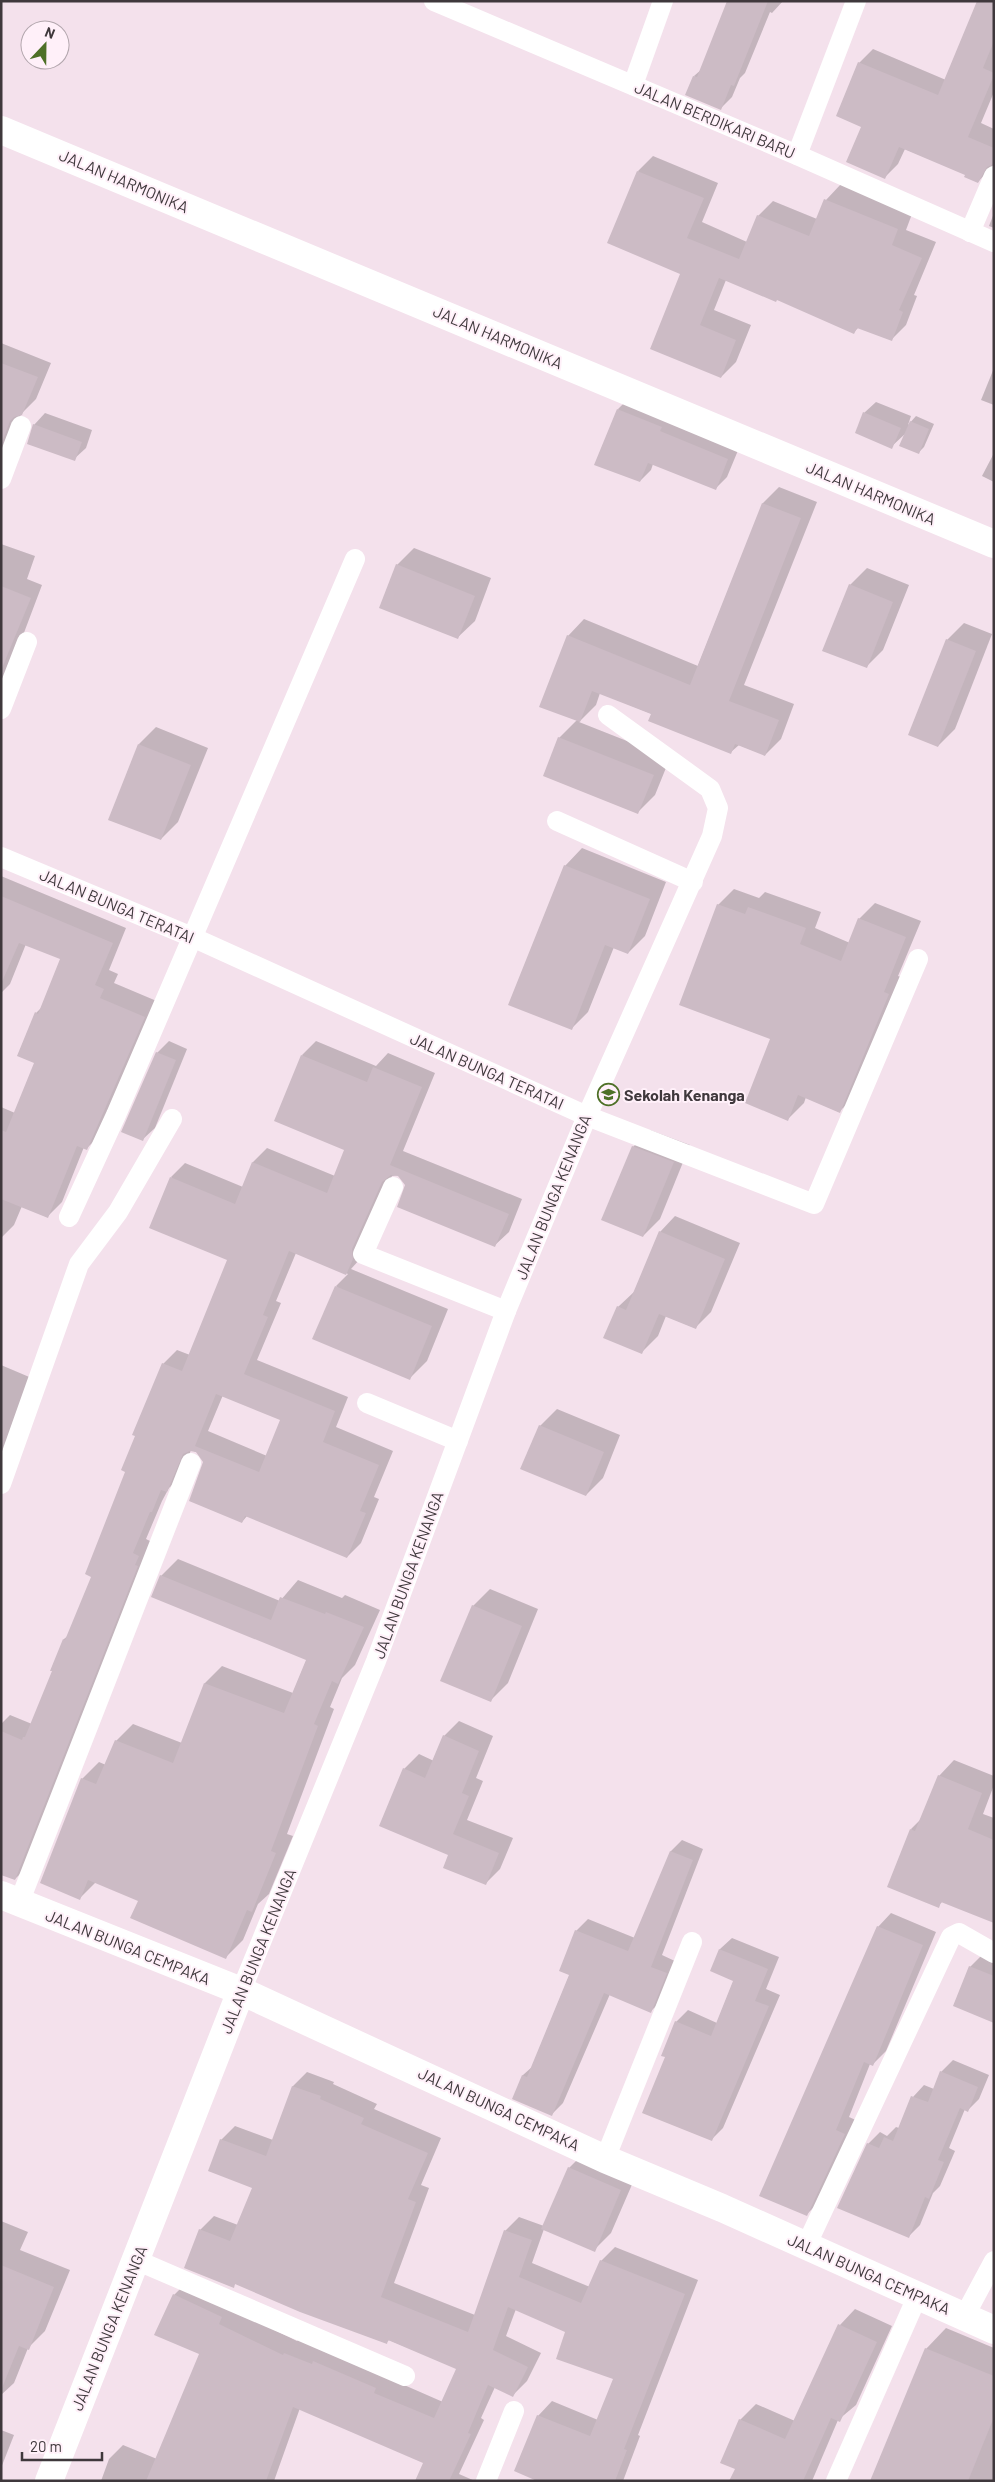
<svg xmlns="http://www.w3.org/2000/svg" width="995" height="2482" font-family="Barlow,sans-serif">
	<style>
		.shadow { fill: #0003; fill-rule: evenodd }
		.building { fill: #ccbbc5; fill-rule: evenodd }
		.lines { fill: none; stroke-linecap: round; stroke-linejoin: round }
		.street { stroke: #fff; stroke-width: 20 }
		.secondary { stroke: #fff; stroke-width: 28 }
		.labels { text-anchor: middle; stroke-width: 4; stroke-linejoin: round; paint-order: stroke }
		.street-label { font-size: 16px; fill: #3f383c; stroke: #fff0f9 }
		.poi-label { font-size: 16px; font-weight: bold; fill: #3f383c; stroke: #fff0f9; text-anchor: start }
	</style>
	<rect width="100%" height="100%" fill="#f4e1ec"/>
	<!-- shadow -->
	<g class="shadow">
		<polygon points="731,1 783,1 772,13 770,12 745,73 740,78 732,97 721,108 694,76 702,69"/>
		<polygon points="994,1 994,92 981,123 994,129 994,164 978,182 966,174 905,149 898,164 885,177 863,126 859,63 873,49 946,80"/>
		<polygon points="653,156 718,183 702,222 747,242 758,216 773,201 817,219 826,200 841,184 912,214 906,230 936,242 914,295 917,296 906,325 891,340 859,327 854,332 778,299 726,280 714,310 751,325 736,362 721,377 652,348 682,273 638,171"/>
		<polygon points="994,213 994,228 989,226"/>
		<polygon points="1,343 51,363 36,399 21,414 4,460 1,482"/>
		<polygon points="994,368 994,405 981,400"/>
		<polygon points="629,398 739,448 727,477 716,488 653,464 651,470 640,481 618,409"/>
		<polygon points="876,402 911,416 908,425 916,416 934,424 924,447 919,452 906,433 891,447 864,413"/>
		<polygon points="45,413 92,430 86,448 74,459 34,425"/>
		<polygon points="994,453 994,482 982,476"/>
		<polygon points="779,487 817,502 744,685 794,704 781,739 765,755 739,745 731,752 652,714 600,693 596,705 579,722 670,758 655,795 638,812 559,738 577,720 541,706 568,636 584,619 698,666 763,503"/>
		<polygon points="1,544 35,556 27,579 42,585 2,691 1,716"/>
		<polygon points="414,548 491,578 475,621 457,638 397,565"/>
		<polygon points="867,568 909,585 883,650 866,667 850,585"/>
		<polygon points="964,623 992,634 955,729 938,746 947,640"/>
		<polygon points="156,727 208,748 178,822 161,839 139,744"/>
		<polygon points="582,848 666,882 645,936 628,953 614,947 588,1012 571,1029 565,866"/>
		<polygon points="1,876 126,928 109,970 118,974 114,983 159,1002 101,1134 87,1148 84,1147 62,1202 47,1217 22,1206 14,1225 1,1238 1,1107 15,1113 36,1063 36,1013 43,1006 62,959 26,944 10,984 1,993"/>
		<polygon points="734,889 759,898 765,892 821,912 815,928 850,943 859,919 875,903 921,921 898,976 904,978 855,1096 839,1112 806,1097 804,1103 788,1119 772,1038 718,905"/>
		<polygon points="169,1041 187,1049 155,1128 143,1139 157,1053"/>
		<path d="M 316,1041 L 376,1066 L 388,1053 L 435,1073 L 403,1151 L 522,1199 L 509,1232 L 494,1246 L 406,1185 L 399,1175 L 392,1176 L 366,1234 L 360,1259 L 351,1269 L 448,1309 L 427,1361 L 410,1378 L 336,1286 L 348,1274 L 296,1253 L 276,1301 L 281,1303 L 257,1360 L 348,1397 L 336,1427 L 393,1451 L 374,1497 L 379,1499 L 361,1543 L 347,1557 L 247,1516 L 242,1522 L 201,1454 L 191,1450 L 181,1476 L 169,1488 L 162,1501 L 146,1539 L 152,1542 L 29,1865 L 15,1879 L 1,1873 L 1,1724 L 10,1715 L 32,1724 L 53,1671 L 51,1670 L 64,1639 L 69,1635 L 93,1576 L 163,1364 L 177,1350 L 190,1355 L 229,1260 L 171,1177 L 185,1163 L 243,1187 L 253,1162 L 267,1148 L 335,1176 L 346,1150 L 302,1055 ZM 223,1395 L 282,1419 L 267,1456 L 208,1431 Z"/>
		<polygon points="650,1130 690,1145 660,1219 643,1236 633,1147"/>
		<polygon points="675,1216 740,1243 711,1312 695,1328 666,1316 658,1336 642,1352 618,1307 635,1291 660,1232"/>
		<polygon points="1,1365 34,1379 1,1462"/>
		<polygon points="557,1409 620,1435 603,1478 586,1495 540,1426"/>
		<polygon points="178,1559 280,1601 298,1580 342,1598 345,1595 380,1610 355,1665 342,1678 330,1707 334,1709 287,1834 293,1836 269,1894 258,1904 243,1940 226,1957 139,1900 96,1882 80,1898 82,1779 99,1762 106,1765 116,1741 133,1724 182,1743 205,1683 222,1666 293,1693 307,1659 161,1576"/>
		<polygon points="490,1589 538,1609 508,1683 491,1700 473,1606"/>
		<polygon points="459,1721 493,1736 476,1778 483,1781 467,1820 513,1838 500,1869 486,1883 450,1854 404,1769 419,1754 434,1761 444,1736"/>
		<polygon points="954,1760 994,1776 994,1785 983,1814 994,1818 994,1921 943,1901 938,1906 911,1829 921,1819 939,1776"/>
		<polygon points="682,1840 703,1849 662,1955 677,1962 662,2000 651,2011 610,1994 563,2103 552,2114 514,2098 523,2075 532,2067 570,1974 576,1931 588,1919 635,1938 671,1851"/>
		<polygon points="891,1913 936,1932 886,2051 872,2065 870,2064 849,2117 858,2121 820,2201 807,2214 878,1927"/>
		<polygon points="732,1938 779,1957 766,1989 780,1995 723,2128 711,2140 676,2022 688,2010 717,2023 734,1980 712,1971 720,1949"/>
		<polygon points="982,1955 994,1960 994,2021 954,2005 970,1967"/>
		<polygon points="953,2060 989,2075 979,2099 968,2110 965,2109 949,2148 955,2151 940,2186 933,2193 920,2225 908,2237 868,2144 880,2132 887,2136 896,2127 899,2128 913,2097 924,2085 934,2089 941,2072"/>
		<polygon points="307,2072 334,2082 333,2084 377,2104 374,2109 441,2138 421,2185 429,2188 394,2283 475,2315 505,2231 519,2217 544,2226 569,2168 586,2151 637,2173 611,2233 594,2250 544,2229 532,2263 590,2287 601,2261 615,2247 698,2280 638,2435 640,2436 623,2481 541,2481 538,2416 552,2401 598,2420 614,2378 566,2331 516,2309 506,2336 541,2353 527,2381 513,2395 495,2387 481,2418 484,2420 459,2474 475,2481 417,2481 424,2462 300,2408 274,2481 101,2481 109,2459 123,2445 157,2459 201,2354 174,2295 188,2281 232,2309 297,2341 299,2339 443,2402 457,2368 389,2340 386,2343 236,2283 233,2286 200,2230 214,2216 238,2225 253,2187 221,2140 235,2126 273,2140 293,2086"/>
		<polygon points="1,2221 28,2232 20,2250 70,2270 45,2331 28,2348 14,2383 1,2395"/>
		<polygon points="855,2309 892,2326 856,2405 838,2420 812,2481 730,2481 736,2469 740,2420 756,2404 795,2421 840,2325"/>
		<polygon points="946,2328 994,2348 994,2481 872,2481 926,2349"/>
		<polygon points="1,2430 14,2435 1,2468"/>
	</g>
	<!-- building -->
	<g class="building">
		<polygon points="727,1 768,1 734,86 731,85 721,110 685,95 693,76 697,77"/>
		<polygon points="977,1 994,1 994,41 983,68 994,73 994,75 968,137 994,148 994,164 987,167 978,183 964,177 965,175 899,147 885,179 846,162 861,127 836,116 858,62 938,95"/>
		<polygon points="637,171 704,198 687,238 739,259 757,215 809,236 824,199 898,229 892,245 922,258 899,310 903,312 892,341 857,328 854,334 777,300 776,302 719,278 700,325 736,340 721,378 650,349 680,274 607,243"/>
		<polygon points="1,363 38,377 22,415 14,417 10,421 1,445"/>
		<polygon points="617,409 662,427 660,431 728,459 716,490 648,463 640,482 594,465"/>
		<polygon points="863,412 901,428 892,449 855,433"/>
		<polygon points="910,421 929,429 919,454 899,446"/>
		<polygon points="33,424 82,442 75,461 27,444"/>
		<polygon points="762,503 801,518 729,701 779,720 765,756 735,744 731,754 648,721 651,714 592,691 580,722 539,707 567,635 690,685"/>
		<polygon points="396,564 475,596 458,639 379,608"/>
		<polygon points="849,584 893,602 867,668 822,651"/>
		<polygon points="1,586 31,598 2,668 1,668"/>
		<polygon points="946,639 976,651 938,747 908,735"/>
		<polygon points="558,737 654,775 638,814 543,776"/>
		<polygon points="138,744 191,765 161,840 108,820"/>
		<polygon points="564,865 650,899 628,954 605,945 572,1030 508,1005"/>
		<polygon points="1,896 113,943 95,985 104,989 100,998 145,1017 87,1150 77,1146 48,1218 1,1199 1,1130 6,1132 34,1063 17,1056 35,1012 38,1014 60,959 19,943 1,984"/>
		<polygon points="717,904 745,914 748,907 806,928 800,944 841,961 858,918 906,937 884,992 889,994 840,1113 798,1095 788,1121 745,1103 770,1039 679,1005"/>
		<polygon points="156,1052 176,1060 143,1141 121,1132"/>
		<path d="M 301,1055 L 367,1082 L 373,1067 L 422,1087 L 390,1165 L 509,1214 L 495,1247 L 397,1207 L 405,1185 L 398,1176 L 391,1175 L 382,1182 L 352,1249 L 353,1259 L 346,1275 L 289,1251 L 263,1315 L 268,1317 L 244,1374 L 335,1411 L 323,1442 L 379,1465 L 360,1511 L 366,1513 L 347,1558 L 245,1516 L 242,1523 L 189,1501 L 203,1462 L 196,1452 L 190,1451 L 183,1454 L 167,1492 L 161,1490 L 152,1512 L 150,1512 L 133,1553 L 139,1556 L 135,1565 L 138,1566 L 15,1880 L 1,1875 L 1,1731 L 22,1740 L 23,1737 L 25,1737 L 52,1671 L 50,1671 L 63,1639 L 65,1640 L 91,1577 L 85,1574 L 125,1472 L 121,1470 L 135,1436 L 132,1435 L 162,1363 L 182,1371 L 227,1260 L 149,1228 L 170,1177 L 235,1204 L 252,1162 L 327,1193 L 344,1150 L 274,1121 ZM 216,1394 L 280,1420 L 259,1472 L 195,1446 Z"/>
		<polygon points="632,1146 674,1162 643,1237 601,1220"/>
		<polygon points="659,1231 725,1259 696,1329 659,1314 642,1354 603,1338 617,1306 626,1310"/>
		<polygon points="335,1286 432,1326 410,1380 312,1339"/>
		<polygon points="539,1425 604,1452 586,1496 520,1469"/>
		<polygon points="160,1575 271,1620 280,1597 325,1614 326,1612 364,1627 338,1684 332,1681 314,1724 318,1726 271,1851 276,1853 252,1912 247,1910 226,1959 130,1918 138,1901 88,1880 80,1900 40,1883 81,1778 96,1784 115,1740 173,1763 204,1683 284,1713 306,1660 151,1597"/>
		<polygon points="472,1605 522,1626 491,1702 440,1681"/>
		<polygon points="443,1735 479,1751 462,1793 469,1796 453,1834 499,1853 486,1885 443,1868 448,1855 379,1826 403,1768 425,1778"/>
		<polygon points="938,1775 982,1793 968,1829 994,1840 994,1923 941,1902 939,1908 887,1887 910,1829 915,1831"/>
		<polygon points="670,1851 693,1860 651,1967 667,1973 651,2013 604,1993 552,2116 512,2099 522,2075 527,2077 569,1975 559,1971 575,1930 628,1951"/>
		<polygon points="877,1926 923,1945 873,2066 864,2062 836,2130 845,2134 807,2216 759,2196"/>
		<polygon points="719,1949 768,1969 755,2001 769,2006 712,2141 642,2113 665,2057 661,2056 675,2021 711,2036 733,1981 710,1971"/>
		<polygon points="969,1966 994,1976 994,2023 953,2006"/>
		<polygon points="940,2071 978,2087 968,2112 960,2108 938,2160 944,2162 929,2199 925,2197 909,2238 837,2208 867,2143 879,2148 884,2137 893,2141 911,2096 928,2102"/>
		<polygon points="292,2086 321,2096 320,2099 364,2118 361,2124 428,2153 408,2199 416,2202 381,2297 468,2332 504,2230 532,2240 519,2277 581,2303 600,2260 685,2294 624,2449 627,2450 615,2481 537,2481 514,2471 537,2415 590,2436 613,2379 556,2359 565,2332 508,2307 493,2350 528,2367 513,2397 488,2385 468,2433 471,2434 449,2481 415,2481 423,2463 293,2407 266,2481 146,2481 199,2354 154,2335 173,2294 222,2317 219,2324 283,2355 284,2353 312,2364 313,2361 376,2388 374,2393 434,2418 456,2369 388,2340 387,2344 300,2312 235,2284 234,2288 184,2268 199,2229 230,2241 252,2188 208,2171 220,2139 266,2156"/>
		<polygon points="568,2167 621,2190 595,2252 541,2229"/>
		<polygon points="1,2265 54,2287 29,2350 19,2346 2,2388"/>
		<polygon points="838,2324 877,2342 840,2422 831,2418 803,2481 729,2481 735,2469 720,2463 739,2419 785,2439"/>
		<polygon points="925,2348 994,2376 994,2417 968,2481 870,2481"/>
	</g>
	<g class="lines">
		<!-- street -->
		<g class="street">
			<polyline points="434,1 797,155 994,242"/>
			<polyline points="633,85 663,1"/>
			<polyline points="797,155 856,1"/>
			<polyline points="970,232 994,176"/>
			<polyline points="1,479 21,426"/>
			<polyline points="1,709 27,642"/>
			<polyline points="557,821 693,882"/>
			<polyline points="1,857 192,937 587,1116 814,1204 918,959"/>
			<polyline points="393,1187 363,1254 506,1311"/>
			<polyline points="69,1217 116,1115 355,559"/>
			<polyline points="367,1403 458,1441"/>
			<polyline points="1,1484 79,1264 118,1212 172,1119"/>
			<polyline points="19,1903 191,1463"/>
			<polyline points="241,1991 376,1661 506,1311 587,1116 712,836 718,808 710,789 608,715"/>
			<polyline points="605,2159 692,1942"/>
			<polyline points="806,2246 951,1937 959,1933 994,1953"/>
			<polyline points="136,2260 405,2376"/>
			<polyline points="964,2317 994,2261"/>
			<polyline points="486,2481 514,2411"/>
			<polyline points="836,2481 917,2297"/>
		</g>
		<!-- secondary -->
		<g class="secondary">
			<polyline points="1,130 994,544"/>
			<polyline points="1,1895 241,1991 605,2159 722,2208 994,2330"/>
			<polyline points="49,2481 241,1991"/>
		</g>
	</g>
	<!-- icons -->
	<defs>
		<symbol id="school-ring" viewBox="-11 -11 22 22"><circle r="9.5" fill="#fff0f9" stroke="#4e7027" stroke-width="1.5"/><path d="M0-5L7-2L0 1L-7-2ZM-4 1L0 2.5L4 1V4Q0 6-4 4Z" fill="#4e7027"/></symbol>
	</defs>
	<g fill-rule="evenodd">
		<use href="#school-ring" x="596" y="1082" width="25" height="25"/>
	</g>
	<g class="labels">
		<!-- street labels -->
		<g class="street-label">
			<text transform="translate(715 120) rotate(23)" y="6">JALAN BERDIKARI BARU</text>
			<text transform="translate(124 181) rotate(23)" y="6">JALAN HARMONIKA</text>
			<text transform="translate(498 337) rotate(23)" y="6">JALAN HARMONIKA</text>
			<text transform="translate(871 493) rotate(23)" y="6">JALAN HARMONIKA</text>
			<text transform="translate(117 906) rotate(23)" y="6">JALAN BUNGA TERATAI</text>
			<text transform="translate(487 1071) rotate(24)" y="6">JALAN BUNGA TERATAI</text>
			<text transform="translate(553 1197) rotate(-68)" y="6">JALAN BUNGA KENANGA</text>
			<text transform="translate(408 1575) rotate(-70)" y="6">JALAN BUNGA KENANGA</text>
			<text transform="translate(128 1947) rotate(22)" y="6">JALAN BUNGA CEMPAKA</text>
			<text transform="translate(258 1951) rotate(-68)" y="6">JALAN BUNGA KENANGA</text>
			<text transform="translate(499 2109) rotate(25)" y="6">JALAN BUNGA CEMPAKA</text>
			<text transform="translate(869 2274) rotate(24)" y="6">JALAN BUNGA CEMPAKA</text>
			<text transform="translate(109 2328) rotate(-68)" y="6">JALAN BUNGA KENANGA</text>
		</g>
		<!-- poi labels -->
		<g class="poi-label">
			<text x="624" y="1101">Sekolah Kenanga</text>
		</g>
	</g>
	<!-- border -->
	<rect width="995" height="2482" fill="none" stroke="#3f383c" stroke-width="5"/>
	<!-- north arrow -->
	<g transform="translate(45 45) rotate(22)"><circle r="24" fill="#fff0f9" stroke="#b2a6ad"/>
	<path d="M0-4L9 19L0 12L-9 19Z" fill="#4e7027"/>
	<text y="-8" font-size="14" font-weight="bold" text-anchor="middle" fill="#3f383c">N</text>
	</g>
	<!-- scale -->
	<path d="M22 2452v8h80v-8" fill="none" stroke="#3f383c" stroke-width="2.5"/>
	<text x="30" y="2452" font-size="15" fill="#3f383c" stroke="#fff0f9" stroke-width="4" paint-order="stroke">20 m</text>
</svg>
